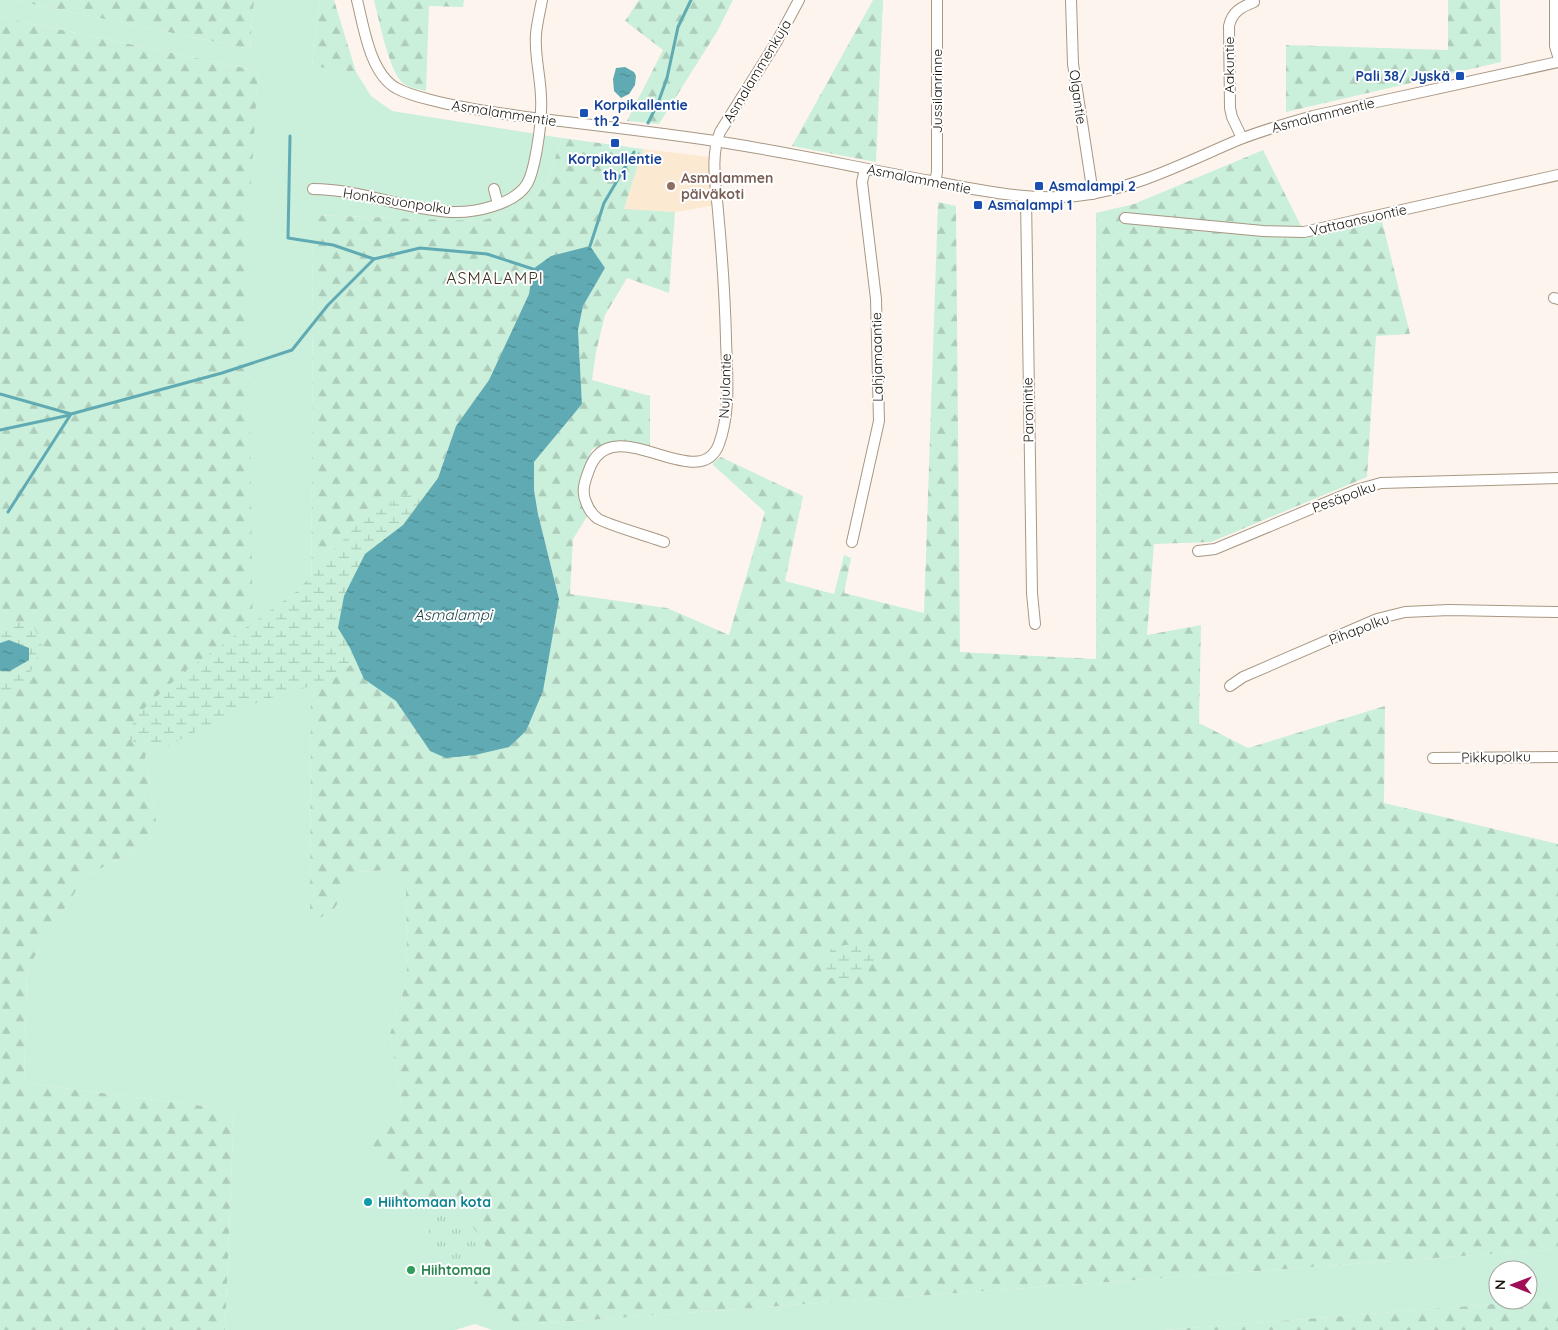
<svg xmlns="http://www.w3.org/2000/svg" width="1558" height="1330" font-family="Quicksand,sans-serif">
	<style>
		.built { fill: #fce9d2 }
		.green { fill: #caefda; fill-rule: evenodd }
		.forest { fill: url(#forest-firs); fill-rule: evenodd }
		.wetland { fill: url(#wetland-marsh) }
		.park { fill: url(#park-tufts) }
		.water { fill: url(#water-ripples) }
		.lines { fill: none; stroke-linecap: round; stroke-linejoin: round }
		.stream { stroke: #60abb3; stroke-width: 3 }
		.minor-casing { stroke: #a89783; stroke-width: 12 }
		.minor { stroke: #fff; stroke-width: 10 }
		.transit-dot { fill: #1a4fb4; stroke: #fff; stroke-width: 2 }
		.education-dot { fill: #8d6e63; stroke: #fff; stroke-width: 2 }
		.culture-dot { fill: #0f9aa8; stroke: #fff; stroke-width: 2 }
		.leisure-dot { fill: #2e9e5b; stroke: #fff; stroke-width: 2 }
		.labels { text-anchor: middle; stroke-width: 4; stroke-linejoin: round; paint-order: stroke }
		.street-label { font-size: 14px; fill: #1a140c; stroke: #fff }
		.transit-label { font-size: 14px; font-weight: bold; fill: #164399; stroke: #fff; text-anchor: start }
		.education-label { font-size: 14px; font-weight: bold; fill: #785e54; stroke: #fff; text-anchor: start }
		.culture-label { font-size: 14px; font-weight: bold; fill: #0d838f; stroke: #fff; text-anchor: start }
		.leisure-label { font-size: 14px; font-weight: bold; fill: #27864d; stroke: #fff; text-anchor: start }
		.water-label { font-size: 15px; font-style: italic; fill: #1f4448; stroke: #fff }
		.quarter-label { font-size: 16px; letter-spacing: 1px; fill: #3e301e; stroke: #fff }
	</style>
	<defs>
		<pattern id="forest-firs" width="22" height="20" patternUnits="userSpaceOnUse" patternTransform="scale(1.25)"><rect width="22" height="20" fill="#caefda"/><path d="M5 1l3.5 6h-7zM16 11l3.5 6h-7z" fill="#adccba"/></pattern>
		<pattern id="wetland-marsh" width="20" height="14" patternUnits="userSpaceOnUse" patternTransform="scale(1.25)"><rect width="20" height="14" fill="#caefda"/><path d="M1 5h8M5 5V1M11 12h8M15 12V8" fill="none" stroke="#adccba"/></pattern>
		<pattern id="park-tufts" width="24" height="20" patternUnits="userSpaceOnUse" patternTransform="scale(1.25)"><rect width="24" height="20" fill="#caefda"/><path d="M3 7l-1-3M5 7V3M7 7l1-3M15 17l-1-3M17 17v-4M19 17l1-3" fill="none" stroke="#adccba"/></pattern>
		<pattern id="water-ripples" width="26" height="14" patternUnits="userSpaceOnUse" patternTransform="scale(1.25)"><rect width="26" height="14" fill="#60abb3"/><path d="M2 4q2-2 4 0t4 0M15 11q2-2 4 0t4 0" fill="none" stroke="#4e8a90"/></pattern>
	</defs>
	<rect width="100%" height="100%" fill="#fdf5ed"/>
	<!-- built -->
	<polygon class="built" points="643,149 710,157 712,206 675,212 624,210"/>
	<!-- green -->
	<path class="green" d="M 0,0 L 13,0 L 250,49 L 254,0 L 320,0 L 312,65 L 356,72 L 371,96 L 392,111 L 562,138 L 546,185 L 514,211 L 480,221 L 313,215 L 310,921 L 332,912 L 358,872 L 386,870 L 406,891 L 407,980 L 390,1034 L 403,1109 L 471,1174 L 521,1325 L 1558,1249 L 1558,1299 L 1164,1330 L 492,1330 L 475,1324 L 455,1330 L 225,1330 L 234,1110 L 24,1083 L 27,969 L 85,876 L 137,850 L 158,832 L 145,756 L 212,714 L 258,71 L 0,17 ZM 1498,1270 L 1528,1270 L 1528,1300 L 1498,1300 Z"/>
	<!-- forest -->
	<g class="forest">
		<polygon points="13,0 254,0 250,49"/>
		<polygon points="320,0 334,0 356,72 312,66"/>
		<path d="M 374,0 L 464,0 L 463,7 L 429,6 L 426,91 C 419,89 410,88 404,84 C 389,73 379,19 374,0 Z"/>
		<polygon points="639,0 733,0 718,30 659,124 627,121 663,50 625,21"/>
		<polygon points="873,0 883,0 876,162 792,146"/>
		<polygon points="1448,0 1500,0 1501,62 1286,112 1286,45 1448,50"/>
		<polygon points="0,17 258,71 248,232 253,661 212,714 145,756 158,832 137,850 85,876 27,969 24,1083 234,1110 225,1330 0,1330"/>
		<path d="M 562,138 L 643,149 L 624,209 L 675,212 L 669,293 L 627,278 L 605,315 L 596,352 L 592,380 L 650,396 L 650,448 L 621,442 L 592,449 L 578,488 L 588,515 L 573,539 L 570,594 L 667,608 L 729,635 L 765,512 L 712,464 L 721,457 L 803,496 L 785,581 L 834,594 L 844,555 L 851,558 L 844,593 L 924,613 L 938,202 L 956,206 L 960,652 L 1096,659 L 1096,213 L 1134,204 L 1263,150 L 1305,234 L 1381,217 L 1410,334 L 1376,336 L 1367,477 L 1211,542 L 1154,544 L 1147,635 L 1201,625 L 1199,723 L 1248,748 L 1385,706 L 1384,803 L 1558,844 L 1558,1249 L 521,1325 L 490,1308 L 477,1297 L 474,1283 L 489,1264 L 490,1253 L 479,1235 L 464,1216 L 450,1206 L 439,1204 L 419,1210 C 401,1197 394,1186 397,1164 L 368,1150 L 403,1109 L 390,1034 L 407,980 L 406,891 L 386,870 L 358,872 L 332,912 L 310,922 L 313,215 L 480,221 L 514,211 L 546,185 ZM 605,268 L 583,306 L 578,330 L 582,404 L 534,462 L 534,490 L 538,514 L 559,599 L 430,751 L 396,701 L 403,525 L 438,478 L 456,426 L 489,380 L 529,294 L 533,269 Z"/>
		<polygon points="1558,1299 1558,1330 1164,1330"/>
	</g>
	<!-- wetland -->
	<g class="wetland">
		<polygon points="431,488 403,525 365,554 350,648 356,661 332,680 263,700 220,719 162,749 139,744 125,737 137,715 181,674 296,592 356,526 403,495"/>
		<path d="M 7,621 L 32,623 L 42,644 C 35,664 26,693 0,690 L 0,626 Z"/>
		<polygon points="859,943 875,950 878,957 854,978 827,978 820,966 833,947"/>
	</g>
	<!-- park -->
	<path class="park" d="M 439,1208 L 447,1209 C 456,1221 477,1241 482,1255 C 488,1274 458,1266 450,1261 C 444,1257 439,1249 435,1243 C 426,1229 421,1217 439,1208 Z"/>
	<!-- water -->
	<g class="water">
		<polygon points="625,67 634,72 636,76 635,85 629,94 621,98 614,91 613,79 616,68"/>
		<polygon points="590,246 605,268 583,306 578,330 582,404 534,462 534,490 538,514 559,599 543,691 526,731 509,747 475,755 446,758 430,751 396,701 364,679 350,648 338,628 344,596 365,554 403,525 438,478 456,426 489,380 529,294 533,269 551,256"/>
		<polygon points="9,640 29,648 29,660 10,671 0,671 0,643"/>
	</g>
	<g class="lines">
		<!-- stream -->
		<g class="stream">
			<polyline points="648,123 658,103 667,78 678,27 691,0"/>
			<polyline points="290,136 288,238 333,245 374,259"/>
			<polyline points="590,246 604,203 634,152"/>
			<polyline points="0,394 71,414"/>
			<polyline points="0,430 70,415"/>
			<polyline points="8,512 71,414 222,373 292,350 328,305 374,259 420,248 487,254 533,269"/>
		</g>
		<defs>
			<g id="minor">
				<path d="M 357,0 C 364,28 370,73 396,88 C 407,94 419,97 431,100 C 465,109 499,113 534,118 C 594,125 655,132 715,141 C 787,152 859,168 931,181 C 979,190 1027,201 1076,196 C 1133,190 1186,162 1238,140 C 1263,130 1288,123 1313,116 L 1558,62"/>
				<polyline points="1071,0 1073,64 1093,194"/>
				<polyline points="1555,0 1555,46 1558,56"/>
				<path d="M 1242,138 L 1232,117 L 1230,108 L 1229,26 C 1232,12 1241,7 1254,2"/>
				<polyline points="935,182 937,172 937,0"/>
				<path d="M 313,189 C 359,189 404,209 451,212 C 474,213 514,205 527,184 C 535,170 541,127 541,110 C 543,84 534,59 536,34 C 537,23 540,11 542,0"/>
				<polyline points="494,189 498,204"/>
				<polyline points="1026,197 1032,593 1035,624"/>
				<polyline points="1125,218 1263,231 1304,232 1558,175"/>
				<polyline points="1554,298 1558,299"/>
				<path d="M 664,542 C 652,537 604,524 597,518 C 592,514 588,508 586,502 C 581,491 585,481 589,470 C 611,406 699,498 719,444 C 731,411 727,375 726,339 C 725,297 722,254 718,211 C 716,185 710,157 720,132 L 777,41 L 799,0"/>
				<polyline points="852,542 879,421 876,299 862,182 865,169"/>
				<polyline points="1198,551 1215,549 1356,490 1381,483 1558,478"/>
				<polyline points="1230,686 1243,677 1377,619 1405,612 1449,610 1558,612"/>
				<polyline points="1433,758 1558,757"/>
			</g>
		</defs>
		<!-- minor casing -->
		<use href="#minor" class="minor-casing"/>
		<!-- minor -->
		<use href="#minor" class="minor"/>
	</g>
	<!-- markers -->
	<g class="transit-dot">
		<rect x="1455" y="71" width="10" height="10" rx="2.5"/>
		<rect x="579" y="108" width="10" height="10" rx="2.5"/>
		<rect x="610" y="138" width="10" height="10" rx="2.5"/>
		<rect x="1034" y="181" width="10" height="10" rx="2.5"/>
		<rect x="973" y="200" width="10" height="10" rx="2.5"/>
	</g>
	<circle class="education-dot" cx="671" cy="186" r="5"/>
	<circle class="culture-dot" cx="368" cy="1202" r="5"/>
	<circle class="leisure-dot" cx="411" cy="1270" r="5"/>
	<g class="labels">
		<!-- street labels -->
		<g class="street-label">
			<text transform="translate(1229 65) rotate(-90)" y="5">Aakuntie</text>
			<text transform="translate(757 71) rotate(-59)" y="5">Asmalammenkuja</text>
			<text transform="translate(937 91) rotate(-90)" y="5">Jussilanrinne</text>
			<text transform="translate(1078 97) rotate(82)" y="5">Olgantie</text>
			<text transform="translate(504 113) rotate(9)" y="5">Asmalammentie</text>
			<text transform="translate(1323 115) rotate(-14)" y="5">Asmalammentie</text>
			<text transform="translate(919 179) rotate(11)" y="5">Asmalammentie</text>
			<text transform="translate(397 201) rotate(9)" y="5">Honkasuonpolku</text>
			<text transform="translate(1358 220) rotate(-13)" y="5">Vattaansuontie</text>
			<text transform="translate(877 357) rotate(-91)" y="5">Lahjamaantie</text>
			<text transform="translate(725 386) rotate(-88)" y="5">Nujulantie</text>
			<text transform="translate(1028 410) rotate(-91)" y="5">Paronintie</text>
			<text transform="translate(1344 497) rotate(-20)" y="5">Pesäpolku</text>
			<text transform="translate(1359 629) rotate(-21)" y="5">Pihapolku</text>
			<text transform="translate(1496 757) rotate(-1)" y="5">Pikkupolku</text>
		</g>
		<!-- transit labels -->
		<g class="transit-label">
			<text x="1450" y="81" text-anchor="end">Pali 38/ Jyskä</text>
			<text x="594" y="110">Korpikallentie<tspan x="594" dy="16">th 2</tspan></text>
			<text x="615" y="164" text-anchor="middle">Korpikallentie<tspan x="615" dy="16">th 1</tspan></text>
			<text x="1049" y="191">Asmalampi 2</text>
			<text x="988" y="210">Asmalampi 1</text>
		</g>
		<!-- education labels -->
		<g class="education-label">
			<text x="681" y="183">Asmalammen<tspan x="681" dy="16">päiväkoti</tspan></text>
		</g>
		<!-- culture labels -->
		<g class="culture-label">
			<text x="378" y="1207">Hiihtomaan kota</text>
		</g>
		<!-- leisure labels -->
		<g class="leisure-label">
			<text x="421" y="1275">Hiihtomaa</text>
		</g>
		<!-- water labels -->
		<g class="water-label">
			<text x="453" y="620">Asmalampi</text>
		</g>
		<!-- quarter labels -->
		<g class="quarter-label">
			<text x="495" y="284">ASMALAMPI</text>
		</g>
	</g>
	<!-- north arrow -->
	<g transform="translate(1513 1285) rotate(271)"><circle r="24" fill="#ffffff" stroke="#a3a19e"/>
	<path d="M0-4L9 19L0 12L-9 19Z" fill="#a00e57"/>
	<text y="-8" font-size="14" font-weight="bold" text-anchor="middle" fill="#1a140c">N</text>
	</g>
</svg>
